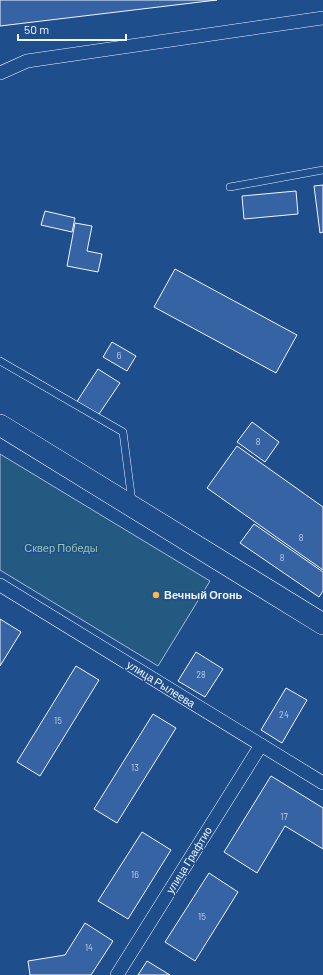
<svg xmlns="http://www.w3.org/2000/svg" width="323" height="975" font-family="Barlow,sans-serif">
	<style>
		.green { fill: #245a82; stroke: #a8bbd7 }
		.building { fill: #3563a3; stroke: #f2f6ff }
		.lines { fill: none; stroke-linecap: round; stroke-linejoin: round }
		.service-casing { stroke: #f2f6ff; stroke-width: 8 }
		.minor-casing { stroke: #f2f6ff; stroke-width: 14 }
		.primary-casing { stroke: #f2f6ff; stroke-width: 22 }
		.service { stroke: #1f4e8c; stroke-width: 7 }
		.minor { stroke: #1f4e8c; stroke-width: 13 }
		.primary { stroke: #1f4e8c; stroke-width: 21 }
		.poi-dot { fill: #ffb74d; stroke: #1f4e8c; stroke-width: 1.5 }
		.labels { text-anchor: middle; stroke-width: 3; stroke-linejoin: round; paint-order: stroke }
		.number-label { font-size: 9px; fill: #c3d1e8 }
		.park-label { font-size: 11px; fill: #97c8a6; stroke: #1f4e8c }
		.poi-label { font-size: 11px; font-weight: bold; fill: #f2f6ff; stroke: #1f4e8c; text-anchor: start }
		.street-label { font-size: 11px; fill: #f2f6ff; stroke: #1f4e8c }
	</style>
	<rect width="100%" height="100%" fill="#1f4e8c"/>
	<!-- green -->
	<polygon class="green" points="0,454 210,581 158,666 0,570"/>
	<!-- building -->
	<g class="building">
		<polygon points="0,0 217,0 0,26"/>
		<polygon points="323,185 323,232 320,233 314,186"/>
		<polygon points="296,191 298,214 244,219 242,196"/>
		<polygon points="45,211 75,218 72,232 41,225"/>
		<polygon points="75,223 92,226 87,251 102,254 98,272 67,266"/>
		<polygon points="175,269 297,335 276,373 154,307"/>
		<polygon points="112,342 136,356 127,371 103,357"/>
		<polygon points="98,369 120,383 97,417 76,403"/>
		<polygon points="252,422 279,442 265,462 237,442"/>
		<polygon points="237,446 323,507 323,570 207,488"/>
		<polygon points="254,524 323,572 323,591 319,597 240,543"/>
		<polygon points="0,619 21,632 0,666"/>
		<polygon points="196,652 223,669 205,697 178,681"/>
		<polygon points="76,666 99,680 40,776 17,762"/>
		<polygon points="286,688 307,700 282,743 261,730"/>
		<polygon points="153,714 176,728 117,823 94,809"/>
		<polygon points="271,776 323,808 323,849 285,826 257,873 224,852"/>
		<polygon points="142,832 171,850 128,919 98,901"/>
		<polygon points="209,873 238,892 195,961 165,942"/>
		<polygon points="85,923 113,941 91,975 30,975 28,961 65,955"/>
		<polygon points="147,961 170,975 138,975"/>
	</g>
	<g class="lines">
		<defs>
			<g id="service">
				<polyline points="230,187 323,170"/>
				<polyline points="0,361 123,432 132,502"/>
			</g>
			<g id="minor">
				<polyline points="0,73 27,61 323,18"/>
				<polyline points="0,585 323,783"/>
				<polyline points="117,975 261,745"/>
			</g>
			<polyline id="primary" points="0,425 323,624"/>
		</defs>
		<!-- service casing -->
		<use href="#service" class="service-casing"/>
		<!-- minor casing -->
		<use href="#minor" class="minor-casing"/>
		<!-- primary casing -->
		<use href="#primary" class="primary-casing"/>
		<!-- service -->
		<use href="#service" class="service"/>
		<!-- minor -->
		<use href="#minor" class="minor"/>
		<!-- primary -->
		<use href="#primary" class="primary"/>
	</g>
	<!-- markers -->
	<circle class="poi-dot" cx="156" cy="595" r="4"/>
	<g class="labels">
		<!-- number labels -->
		<g class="number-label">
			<text x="119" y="359">6</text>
			<text x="258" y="445">8</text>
			<text x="301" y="541">8</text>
			<text x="282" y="561">8</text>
			<text x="201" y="678">28</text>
			<text x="284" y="718">24</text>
			<text x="58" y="724">15</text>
			<text x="135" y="771">13</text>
			<text x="284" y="820">17</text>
			<text x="135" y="878">16</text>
			<text x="202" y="920">15</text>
			<text x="89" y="951">14</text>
		</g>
		<!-- park labels -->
		<g class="park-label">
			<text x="61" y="552">Сквер Победы</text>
		</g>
		<!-- poi labels -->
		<g class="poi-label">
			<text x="164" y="599">Вечный Огонь</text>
		</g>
		<!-- street labels -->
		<g class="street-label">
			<text transform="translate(161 684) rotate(32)" y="4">улица Рылеева</text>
			<text transform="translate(189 860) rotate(-58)" y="4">улица Графтио</text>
		</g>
	</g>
	<!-- scale -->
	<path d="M18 34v6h108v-6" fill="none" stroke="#f2f6ff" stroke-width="2"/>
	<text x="24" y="34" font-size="12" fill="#f2f6ff" stroke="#1f4e8c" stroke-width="3" paint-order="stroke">50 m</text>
</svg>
